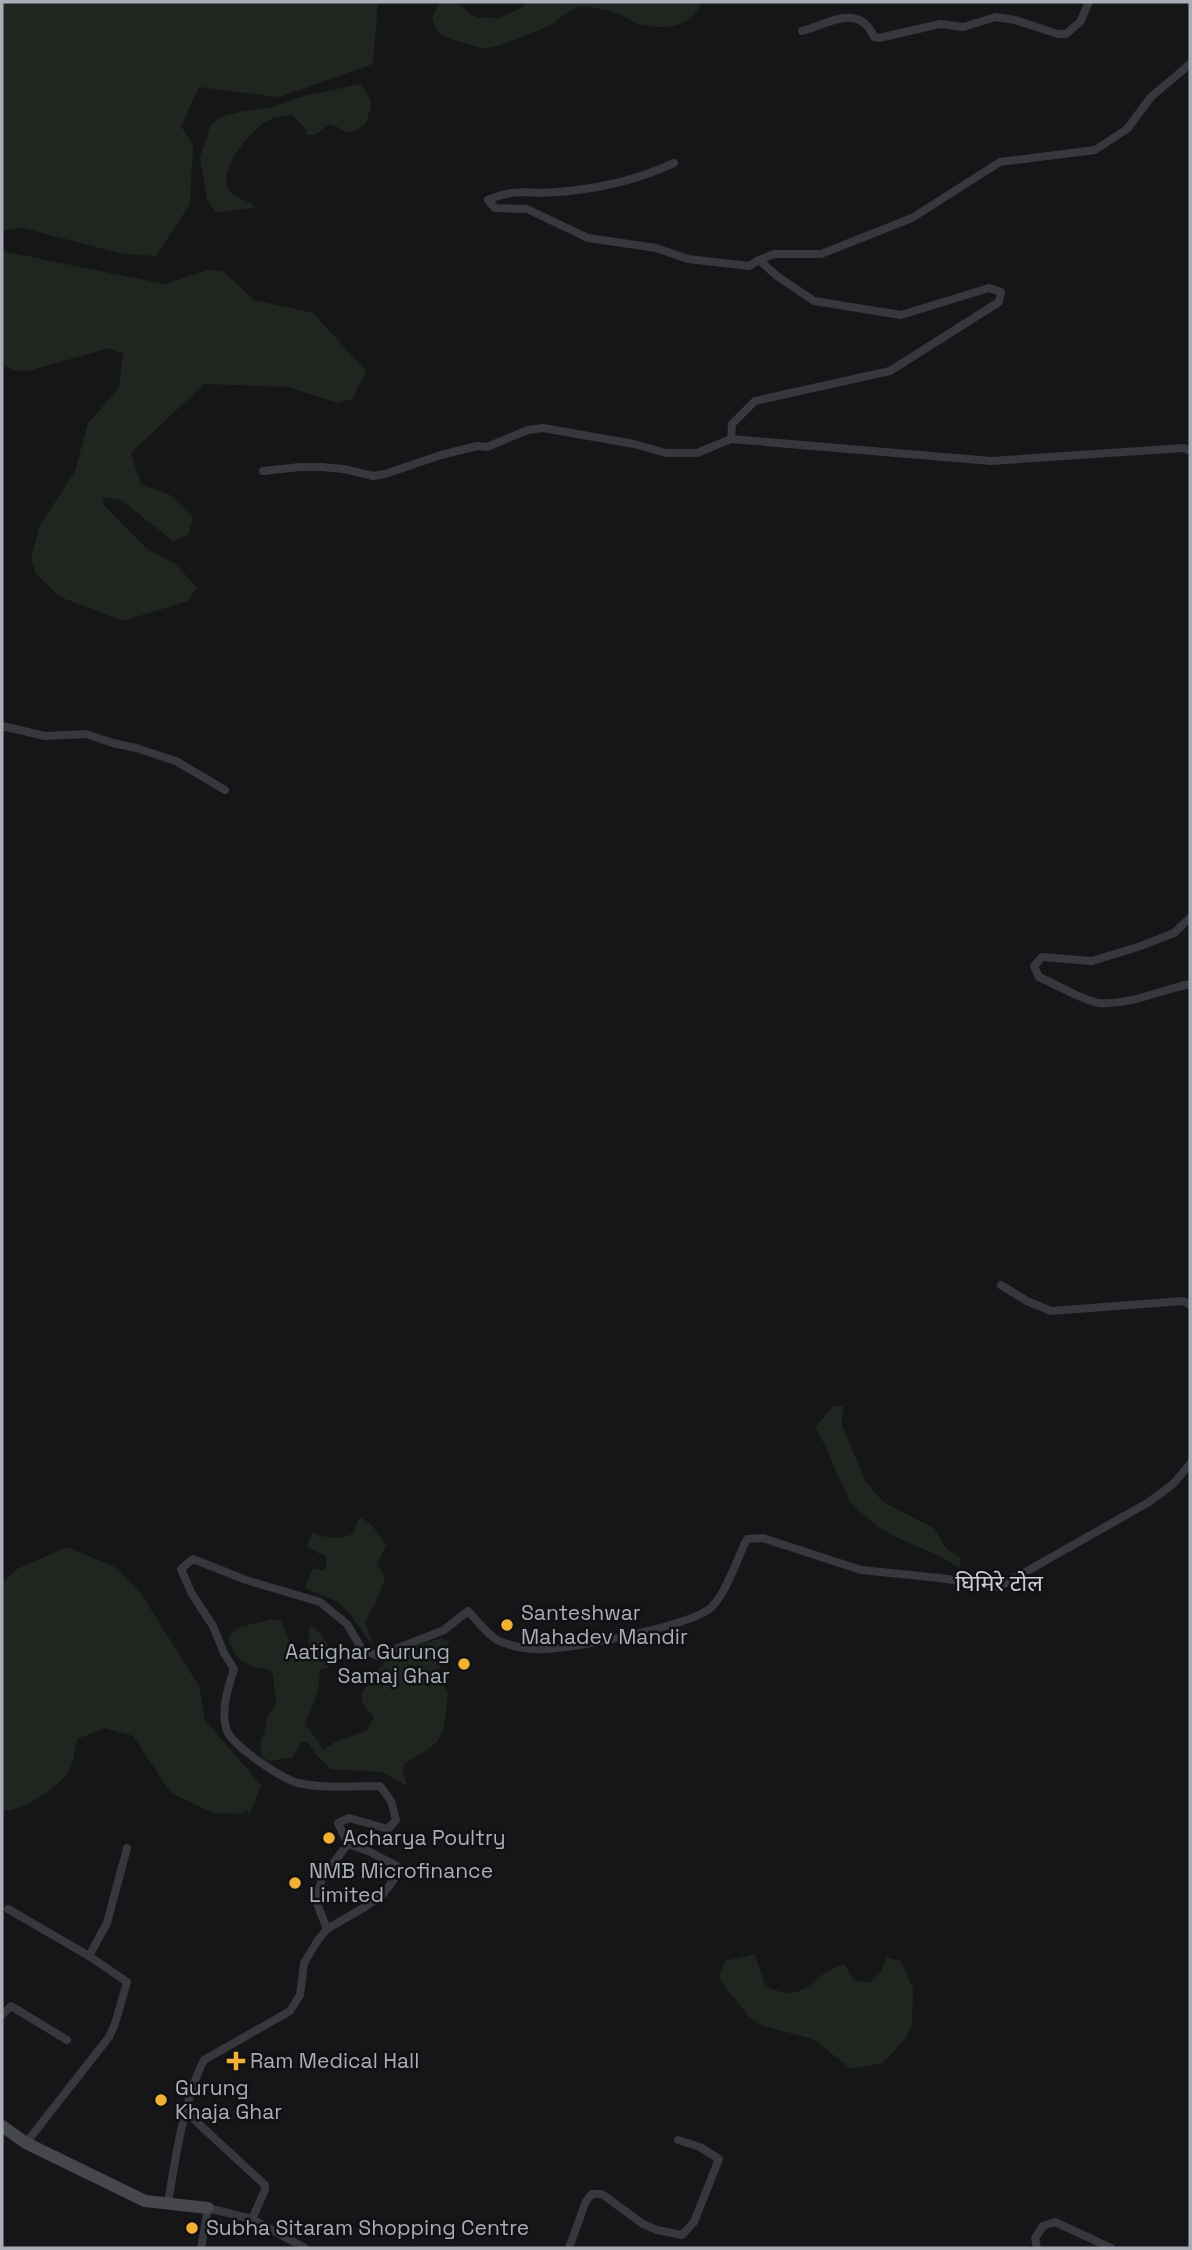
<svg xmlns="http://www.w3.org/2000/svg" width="1192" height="2250" font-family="'Space Grotesk','Noto Sans Devanagari',sans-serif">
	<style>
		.green { fill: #1e261f }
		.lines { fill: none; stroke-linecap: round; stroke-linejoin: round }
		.street { stroke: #37383d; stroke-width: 8 }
		.secondary { stroke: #45474d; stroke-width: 12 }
		.poi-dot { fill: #f2b134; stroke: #111113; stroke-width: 2.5 }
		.labels { text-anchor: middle; stroke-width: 5; stroke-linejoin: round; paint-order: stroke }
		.poi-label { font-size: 21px; fill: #a8adb8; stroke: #111113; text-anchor: start }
		.neighbourhood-label { font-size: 23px; fill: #c9ccd4; stroke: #111113 }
	</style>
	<rect width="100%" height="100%" fill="#161618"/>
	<!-- green -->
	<g class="green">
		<polygon points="2,2 378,2 373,64 279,97 199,87 181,126 193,146 190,204 156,256 123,254 23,228 2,231"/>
		<path d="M 444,2 C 466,2 459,8 475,16 C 482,20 490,16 498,19 L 521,8 L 526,2 L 701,2 C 693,27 667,30 643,25 C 635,24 627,18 619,14 C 610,10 593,7 582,7 C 570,7 560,20 550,25 C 538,31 495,49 484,48 C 476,47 466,43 458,41 C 444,38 436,33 432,18 L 438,5 Z"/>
		<path d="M 360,84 C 375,101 372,105 365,125 C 342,139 349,129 329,124 L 315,135 L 307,135 L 304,127 L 292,115 C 286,117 277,116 271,119 C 254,126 216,170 229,190 C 234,199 248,199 256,207 L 216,213 L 207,199 L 200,158 L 210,126 L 223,116 L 239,112 L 272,107 L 304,96 Z"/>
		<polygon points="2,251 165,284 208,270 223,271 254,300 313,313 366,371 352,399 337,403 288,387 204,384 131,453 141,484 170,495 193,518 188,535 173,541 121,500 104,497 103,504 146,548 175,564 197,587 188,601 123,621 60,597 36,574 31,559 39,527 75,471 88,423 119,388 123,354 109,348 28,371 12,370 2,363"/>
		<path d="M 844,1405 L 841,1423 L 865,1481 L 883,1502 L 934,1528 L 946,1548 L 960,1558 L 960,1569 C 941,1554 918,1548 896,1537 C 878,1529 861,1513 848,1499 C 847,1489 841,1483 837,1474 C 830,1457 825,1443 815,1427 L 833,1407 Z"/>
		<path d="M 359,1518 C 372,1520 378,1536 387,1545 L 377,1563 L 385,1578 L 375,1604 L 365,1622 L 374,1646 C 361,1632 352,1612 337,1602 C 328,1596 315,1593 305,1588 L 313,1568 L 324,1571 L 327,1563 L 326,1555 L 318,1553 L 306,1546 L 313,1533 C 328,1538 337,1540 353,1534 Z"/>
		<path d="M 67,1547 L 113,1566 L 140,1592 L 199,1686 L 205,1720 L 261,1785 L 250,1814 L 244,1809 L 245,1814 L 213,1813 L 171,1793 L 133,1736 L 104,1728 L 77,1739 C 75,1748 74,1758 71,1767 C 64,1785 21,1812 2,1811 L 2,1583 L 17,1569 Z"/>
		<path d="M 274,1619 L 282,1621 L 290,1645 L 300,1657 L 308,1653 L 310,1626 C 322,1632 334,1652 334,1665 L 319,1670 C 322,1686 312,1709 305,1724 L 320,1744 L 323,1751 L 335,1742 L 366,1731 L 374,1717 L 363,1704 L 361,1695 C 367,1686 373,1675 380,1667 C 396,1650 420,1645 441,1638 L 449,1642 L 446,1658 L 437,1672 L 438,1679 L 448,1692 C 443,1740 447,1739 404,1764 L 403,1772 L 407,1786 L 382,1772 L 331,1769 L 316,1755 L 308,1742 L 300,1743 L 293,1757 L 269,1761 L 262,1757 L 260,1741 L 264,1734 L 267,1718 L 276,1704 L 273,1675 L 268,1669 C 247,1668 233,1659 228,1637 L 240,1627 Z"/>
		<path d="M 755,1954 L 765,1986 C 811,2008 810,1970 845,1965 L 854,1980 L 870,1983 L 881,1972 L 886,1957 L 901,1961 L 913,1989 L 912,2024 L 906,2038 L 883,2063 L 851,2069 L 813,2039 L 763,2026 L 749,2017 L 719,1978 L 725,1961 Z"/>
	</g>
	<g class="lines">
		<!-- street -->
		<g class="street">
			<path d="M 802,31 C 828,24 859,2 874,37 L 879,38 L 940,24 L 963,27 L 996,17 L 1015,20 L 1058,34 L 1066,34 L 1080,22 L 1089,2"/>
			<polyline points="1190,64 1151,97 1127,129 1095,150 1000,162 912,218 821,254 774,254 759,260 777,276 814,301 901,315 989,288 1001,292 999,302 890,371 755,401 732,424 731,439 991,461 1184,448 1190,451"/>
			<path d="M 674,163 C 637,180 598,189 558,192 C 529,195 517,187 488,200 L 495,208 L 527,209 L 588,238 L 656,248 L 688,259 L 749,266 L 759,260"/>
			<polyline points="263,471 300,467 321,467 344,469 373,476 385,474 441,455 477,446 487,447 528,430 543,428 634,444 666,453 697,453 731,439"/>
			<polyline points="2,726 45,736 86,734 113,743 136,748 176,761 225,790"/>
			<path d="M 1190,918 L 1174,933 L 1138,947 L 1092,961 L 1042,957 L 1034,966 L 1039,977 C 1053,983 1086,1002 1099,1003 C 1131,1005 1160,990 1190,984"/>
			<polyline points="1001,1285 1027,1301 1051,1311 1183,1301 1190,1305"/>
			<polyline points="8,1909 89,1956 127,1982 115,2024 109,2037 26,2143"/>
			<polyline points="327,1929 316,1901 322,1878 348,1844"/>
			<polyline points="89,1956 107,1923 127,1848"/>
			<polyline points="2,2015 11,2006 67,2040"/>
			<polyline points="187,2113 265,2185 265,2190 252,2219"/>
			<path d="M 168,2203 C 175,2160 184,2099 204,2060 L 290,2011 L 300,1995 L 304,1963 L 318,1940 L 327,1929 L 365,1907 L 383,1894 L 399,1873 L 397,1866 L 368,1851 L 348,1844 L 338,1823 L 349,1818 L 388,1829 L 396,1820 L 391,1801 L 380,1786 C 354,1786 324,1789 298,1783 C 281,1778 230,1745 226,1728 C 221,1709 228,1688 234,1669 L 224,1653 L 213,1626 L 192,1594 L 181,1569 L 193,1559 L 246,1580 L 320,1602 L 347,1624 L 362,1649 L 378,1656 L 444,1630 L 468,1611 C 477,1620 488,1636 499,1641 C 514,1647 531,1650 547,1649 C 579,1647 683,1627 708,1610 C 725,1598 737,1558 747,1539 L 763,1538 L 861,1570 L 940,1578 L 999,1587 L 1149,1502 L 1173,1484 L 1190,1464"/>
			<polyline points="201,2248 208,2208 252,2219 305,2248"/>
			<polyline points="569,2248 586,2201 592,2194 602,2194 643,2224 657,2230 682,2235 694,2222 719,2159 700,2147 678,2140"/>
			<polyline points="1037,2248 1035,2238 1043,2226 1055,2222 1111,2248"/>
		</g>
		<!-- secondary -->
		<polyline class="secondary" points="2,2126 26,2143 145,2201 208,2208"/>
	</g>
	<!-- markers -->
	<g class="poi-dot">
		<circle cx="507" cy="1625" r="7"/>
		<circle cx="464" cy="1664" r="7"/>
		<circle cx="329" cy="1838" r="7"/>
		<circle cx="295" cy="1883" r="7"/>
		<path d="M232.5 2050.5h7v7h7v7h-7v7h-7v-7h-7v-7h7z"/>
		<circle cx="161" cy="2100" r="7"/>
		<circle cx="192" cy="2228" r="7"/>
	</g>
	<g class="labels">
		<!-- poi labels -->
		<g class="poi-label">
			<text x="521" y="1620">Santeshwar<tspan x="521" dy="24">Mahadev Mandir</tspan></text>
			<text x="450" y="1659" text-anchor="end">Aatighar Gurung<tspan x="450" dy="24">Samaj Ghar</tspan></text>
			<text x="343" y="1845">Acharya Poultry</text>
			<text x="309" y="1878">NMB Microfinance<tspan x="309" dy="24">Limited</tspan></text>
			<text x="250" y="2068">Ram Medical Hall</text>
			<text x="175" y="2095">Gurung<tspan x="175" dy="24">Khaja Ghar</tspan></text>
			<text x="206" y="2235">Subha Sitaram Shopping Centre</text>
		</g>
		<!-- neighbourhood labels -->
		<g class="neighbourhood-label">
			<text x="999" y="1591">घिमिरे टोल</text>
		</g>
	</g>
	<!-- border -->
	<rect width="1192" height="2250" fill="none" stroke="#a8adb8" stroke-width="7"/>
</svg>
